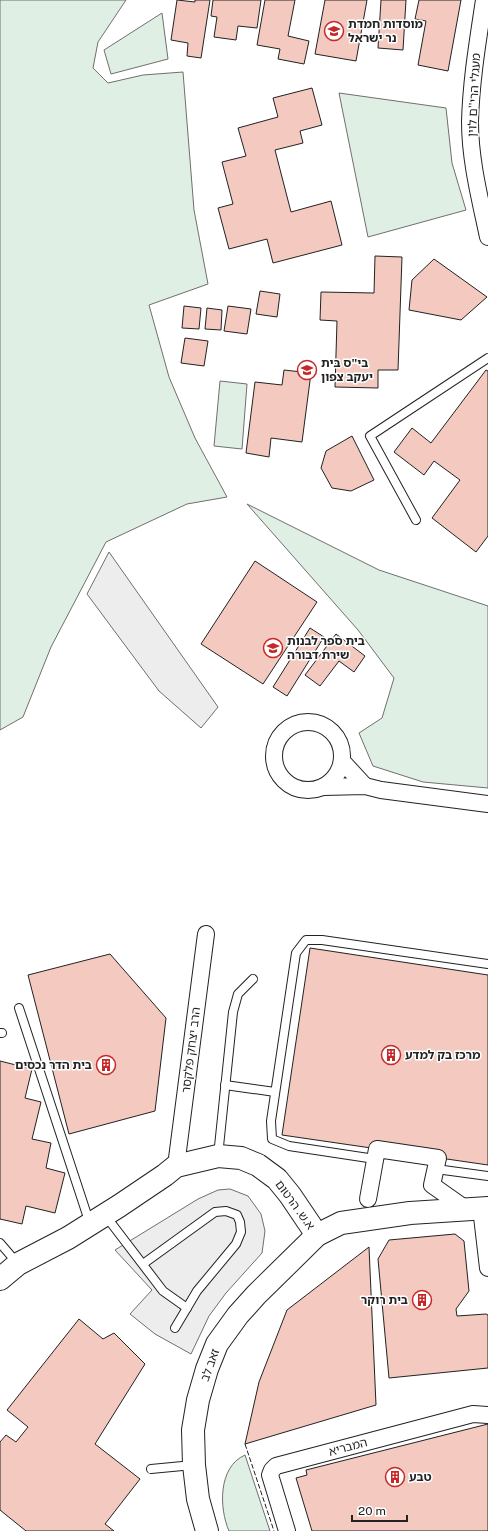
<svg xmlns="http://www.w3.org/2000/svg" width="488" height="1531" font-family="'Public Sans','Noto Sans Hebrew',sans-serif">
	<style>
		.green { fill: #e0efe3; stroke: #6f6f6f }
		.parking { fill: #ededed; stroke: #6f6f6f }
		.building { fill: #f3c9c0; stroke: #222 }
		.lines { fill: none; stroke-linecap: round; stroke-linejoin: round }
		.lane-casing { stroke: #222; stroke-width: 10 }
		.street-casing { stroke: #222; stroke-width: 18 }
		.secondary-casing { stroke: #222; stroke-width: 24 }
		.lane { stroke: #fff; stroke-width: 8 }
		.street { stroke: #fff; stroke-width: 16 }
		.secondary { stroke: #fff; stroke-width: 22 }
		.fence { stroke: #222; stroke-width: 1; stroke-dasharray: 5 2; stroke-linecap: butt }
		.labels { text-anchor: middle; stroke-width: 3; stroke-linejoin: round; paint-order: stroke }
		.poi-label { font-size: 12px; font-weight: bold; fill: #222; stroke: #fff; text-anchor: start }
		.street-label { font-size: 12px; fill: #222; stroke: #fff }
	</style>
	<rect width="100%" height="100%" fill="#fff"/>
	<!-- green -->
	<g class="green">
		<polygon points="0,0 126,0 98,42 93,68 108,83 143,75 183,72 194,210 208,284 149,305 169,377 195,438 227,497 187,504 106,542 51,647 23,717 0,730"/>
		<polygon points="162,13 168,59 111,74 104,50"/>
		<polygon points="339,93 446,108 452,163 466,210 368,237"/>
		<polygon points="220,381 247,384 242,449 214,446"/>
		<polygon points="247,504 379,570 488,606 488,788 423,782 373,766 359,733 382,718 394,678 358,630"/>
		<path d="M 245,1455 L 270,1531 L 229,1531 C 219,1508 218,1467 245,1455 Z"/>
	</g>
	<!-- parking -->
	<g class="parking">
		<polygon points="109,552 218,707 201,728 159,691 87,594"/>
		<polygon points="230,1189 248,1196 261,1214 265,1231 262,1253 226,1293 209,1316 191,1354 155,1334 130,1314 152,1290 115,1250 198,1199 218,1190"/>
	</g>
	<!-- building -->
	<g class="building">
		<polygon points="177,0 195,2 195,0 210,0 201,58 187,56 188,43 171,40"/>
		<polygon points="213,0 261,0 257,28 238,26 236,40 214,37 217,17 211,16"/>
		<polygon points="265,0 295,0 288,36 309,41 304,64 278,59 280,49 257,45"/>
		<polygon points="325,0 367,0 356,61 315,54"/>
		<polygon points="381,0 406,0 403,50 378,48"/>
		<polygon points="419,0 461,0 448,71 418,65 426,21 415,19"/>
		<polygon points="312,88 322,125 300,131 303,143 275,150 291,212 331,201 342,245 273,263 267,239 229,249 218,208 233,204 222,162 246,156 238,128 278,117 273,98"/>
		<polygon points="375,256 402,257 398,370 378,370 378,388 335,387 337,321 320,320 321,292 374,293"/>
		<polygon points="434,259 487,297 461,320 409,310 412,280"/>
		<polygon points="260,291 280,294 277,317 256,314"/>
		<polygon points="184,306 201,308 199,329 182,328"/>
		<polygon points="228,306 251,309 247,334 224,331"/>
		<polygon points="207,308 222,310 221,330 205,329"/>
		<polygon points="185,338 208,341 204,366 181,363"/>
		<polygon points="284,370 311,373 302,442 271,438 269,457 246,453 255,382 282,385"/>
		<polygon points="486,370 488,371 488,536 476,552 432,518 460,480 434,461 424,475 394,452 412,428 431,443"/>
		<polygon points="352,436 374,480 351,491 332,488 321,468 326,451"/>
		<polygon points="255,561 317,602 263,684 201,644"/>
		<polygon points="310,628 324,637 287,696 273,687"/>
		<polygon points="336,634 365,656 354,672 339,661 320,686 305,675"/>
		<polygon points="310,948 488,975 488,1165 282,1135"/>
		<polygon points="110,954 166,1018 155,1111 69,1134 28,975"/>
		<polygon points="0,1061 32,1069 25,1098 41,1102 32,1139 51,1143 46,1168 65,1173 55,1213 26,1206 22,1224 0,1219"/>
		<polygon points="455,1234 464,1241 469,1291 456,1309 457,1316 486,1314 488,1315 488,1368 389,1378 378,1259 389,1240"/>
		<polygon points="369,1247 376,1405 245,1444 259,1382 287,1310"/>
		<polygon points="79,1319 103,1339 114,1333 145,1364 95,1444 140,1479 105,1524 114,1531 26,1531 0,1510 0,1442 6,1435 16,1442 28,1427 7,1410"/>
		<polygon points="488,1424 488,1531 312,1531 296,1478 307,1475 306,1470"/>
	</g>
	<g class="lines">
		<defs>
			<g id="lane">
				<polyline points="416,520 370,436 488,358"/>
				<polyline points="19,1008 90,1224"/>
				<polyline points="0,1033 2,1033"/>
				<polyline points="225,1085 275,1092"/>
				<polyline points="218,1156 233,1012 238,994 253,979"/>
				<polyline points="375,1159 289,1146 272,1139 271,1121 296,953 306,940 322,940 488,964"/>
				<polyline points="436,1169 488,1176"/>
				<polyline points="105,1215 163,1291 187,1308"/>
				<polyline points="0,1243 18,1264"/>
				<polyline points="143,1264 215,1212 226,1211 237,1215 240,1222 241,1232 236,1244 197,1291 175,1328"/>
				<polyline points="151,1469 193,1465"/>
			</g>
			<g id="street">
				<path d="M 484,0 C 478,40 471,81 470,122 C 470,160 480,199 488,237"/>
				<circle cx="308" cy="756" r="34"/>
				<polyline points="342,761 365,786"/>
				<polyline points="323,787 365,786 381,790 488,804"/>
				<polyline points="176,1166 206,934"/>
				<polyline points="368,1199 377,1149 438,1158 432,1185 466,1209"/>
				<polyline points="481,1208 488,1268"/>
				<polyline points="287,1531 270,1475 272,1470 276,1466 473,1414 488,1415"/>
			</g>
			<g id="secondary">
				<polyline points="0,1279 18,1264 68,1238 119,1206 165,1175 176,1166 218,1156 241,1158 258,1165 277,1179 290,1195 317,1235"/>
				<polyline points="207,1531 198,1499 194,1465 193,1430 198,1400 207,1369 217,1344 238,1315 256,1295 317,1235 341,1223 410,1213 488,1208"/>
			</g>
		</defs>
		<!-- lane casing -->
		<use href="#lane" class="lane-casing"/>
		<!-- street casing -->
		<use href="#street" class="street-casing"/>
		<!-- secondary casing -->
		<use href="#secondary" class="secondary-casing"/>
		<!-- lane -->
		<use href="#lane" class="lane"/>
		<!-- street -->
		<use href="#street" class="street"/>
		<!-- secondary -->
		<use href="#secondary" class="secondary"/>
		<!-- fence -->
		<polyline class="fence" points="245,1444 274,1531"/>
	</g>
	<!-- icons -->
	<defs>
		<symbol id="school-ring" viewBox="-11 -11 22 22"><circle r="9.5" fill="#fff" stroke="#c62828" stroke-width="1.5"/><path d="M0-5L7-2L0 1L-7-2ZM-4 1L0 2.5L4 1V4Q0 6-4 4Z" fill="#c62828"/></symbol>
		<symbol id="building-ring" viewBox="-11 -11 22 22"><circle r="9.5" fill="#fff" stroke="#c62828" stroke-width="1.5"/><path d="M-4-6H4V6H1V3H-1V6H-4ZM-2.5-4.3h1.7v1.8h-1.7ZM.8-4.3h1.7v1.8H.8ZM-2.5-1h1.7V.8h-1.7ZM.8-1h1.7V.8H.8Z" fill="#c62828"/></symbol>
	</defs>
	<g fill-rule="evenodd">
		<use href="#school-ring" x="323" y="20" width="22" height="22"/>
		<use href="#school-ring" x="296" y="359" width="22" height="22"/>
		<use href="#school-ring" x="262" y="637" width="22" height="22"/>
		<use href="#building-ring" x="380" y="1044" width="22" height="22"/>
		<use href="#building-ring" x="95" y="1054" width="22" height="22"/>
		<use href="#building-ring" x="411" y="1289" width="22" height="22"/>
		<use href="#building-ring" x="384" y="1466" width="22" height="22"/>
	</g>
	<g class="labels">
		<!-- poi labels -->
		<g class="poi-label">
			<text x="348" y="28">מוסדות חמדת<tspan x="348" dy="14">נר ישראל</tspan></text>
			<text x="321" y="367">בי"ס בית<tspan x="321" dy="14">יעקב צפון</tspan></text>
			<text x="287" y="645">בית ספר לבנות<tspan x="287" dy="14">שירת דבורה</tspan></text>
			<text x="405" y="1059">מרכז בק למדע</text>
			<text x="92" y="1069" text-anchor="end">בית הדר נכסים</text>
			<text x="408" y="1304" text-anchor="end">בית רוקר</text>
			<text x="409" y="1481">טבע</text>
		</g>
		<!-- street labels -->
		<g class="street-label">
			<text transform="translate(474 95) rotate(-87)" y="4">מעגלי הרי''ם לוין</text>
			<text transform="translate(191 1050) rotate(-83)" y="4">הרב יצחק פלקסר</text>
			<text transform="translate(295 1205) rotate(54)" y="4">א.ש. הרטום</text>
			<text transform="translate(210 1365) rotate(-70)" y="4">זאב לב</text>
			<text transform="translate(348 1447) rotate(-15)" y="4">המבריא</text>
		</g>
	</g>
	<!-- scale -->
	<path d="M352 1515v6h55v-6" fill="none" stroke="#222222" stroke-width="2"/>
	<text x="358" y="1515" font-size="12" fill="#222222" stroke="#ffffff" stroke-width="3" paint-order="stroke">20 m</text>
</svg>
